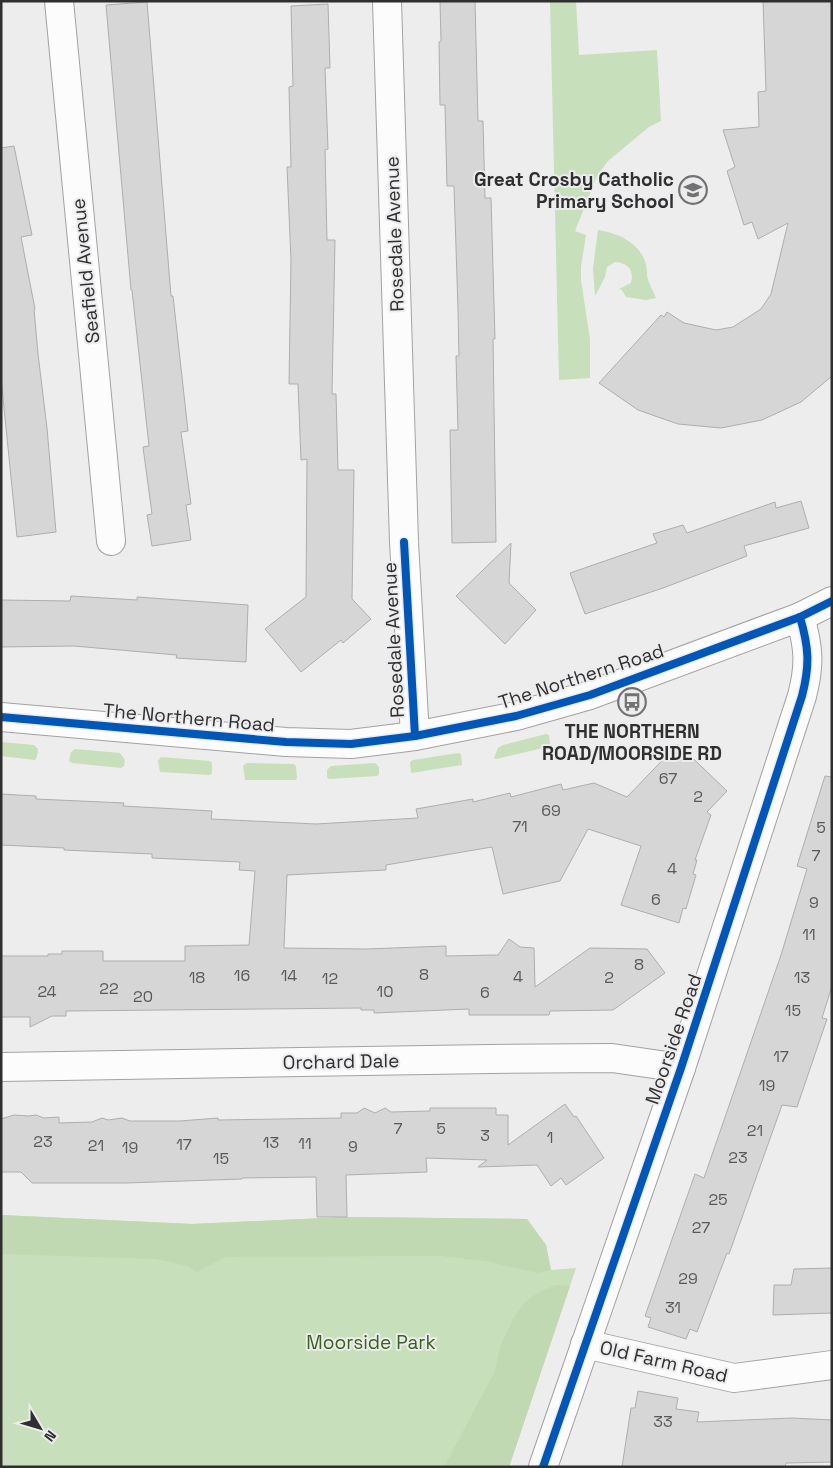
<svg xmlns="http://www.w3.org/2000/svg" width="833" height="1468" font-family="'Space Grotesk',sans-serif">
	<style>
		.green { fill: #c8dfbb }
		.forest { fill: #c0d9b2 }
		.building { fill: #d7d6d7; stroke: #aeaeae }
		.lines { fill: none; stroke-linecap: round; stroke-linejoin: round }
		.minor-casing { stroke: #a2a2a2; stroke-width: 30 }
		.minor { stroke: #fcfcfc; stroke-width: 28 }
		.cycleway-casing { stroke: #ececee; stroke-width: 11 }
		.cycleway { stroke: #0057b8; stroke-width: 8 }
		.labels { text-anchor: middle; stroke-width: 4; stroke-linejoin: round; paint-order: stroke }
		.number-label { font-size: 16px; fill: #59595a }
		.poi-label { font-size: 19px; font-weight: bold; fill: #2f2f30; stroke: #ececee; text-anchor: end }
		.street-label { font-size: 19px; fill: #2f2f30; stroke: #ececee }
		.park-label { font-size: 19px; fill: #38621b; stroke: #ececee }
	</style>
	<rect width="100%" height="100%" fill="#ededed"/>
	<!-- green -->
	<g class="green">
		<polygon points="550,1 576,1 579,55 657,50 661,121 649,127 608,161 597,176 575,231 586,235 581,267 581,280 590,339 590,378 559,380"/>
		<path d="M 598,230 C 618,233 640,243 646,264 C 647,268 647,272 647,276 C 649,284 653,291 656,298 L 646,300 L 626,297 L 622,290 L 619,289 L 631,283 C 634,271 629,263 615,262 L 607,267 L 605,277 L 595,296 L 593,269 Z"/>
		<polygon points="546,734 549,735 550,744 547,747 496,759 494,758 498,748 503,745"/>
		<polygon points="1,742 34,745 38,749 37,757 35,760 1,756"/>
		<polygon points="75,749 120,753 125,760 124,766 121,768 72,763 69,761 71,752"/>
		<polygon points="458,753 461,754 462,765 411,773 410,762 413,760"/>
		<polygon points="161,757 210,761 212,763 212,773 210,775 160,772 158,761"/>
		<polygon points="247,763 294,764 296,766 297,778 296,780 245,780 243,766"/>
		<polygon points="375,763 379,767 379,774 377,776 329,779 327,777 327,770 331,766"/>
		<polygon points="1,1215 192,1224 347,1217 527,1219 546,1245 551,1270 576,1268 509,1467 1,1467"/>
	</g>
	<!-- forest -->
	<g class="forest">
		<polygon points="1,1215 192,1224 347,1217 527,1219 546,1245 551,1270 538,1273 485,1261 441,1256 226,1257 197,1272 188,1266 155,1259 1,1254"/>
		<polygon points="556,1285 570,1286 509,1467 444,1467 495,1371 500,1347 513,1319 525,1302 539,1292"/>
	</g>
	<!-- building -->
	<g class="building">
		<polygon points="440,1 475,1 478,121 483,121 485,198 491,198 495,339 493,339 496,542 452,543 450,430 458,430 456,356 459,356 458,309 454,186 447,186 445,105 440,105 439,42 441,41"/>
		<polygon points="763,1 832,1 832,376 801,402 762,420 721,428 678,424 638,410 599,383 661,315 664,317 667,312 684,323 716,330 733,327 761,309 771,294 788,223 758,239 752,222 744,225 727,171 735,167 723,130 759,127 758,92 766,91"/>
		<polygon points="147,2 171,296 173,296 188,431 181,432 191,504 186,505 191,540 152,546 147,515 152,514 143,447 149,446 132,290 131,290 106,5"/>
		<polygon points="328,4 330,68 325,68 328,149 325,150 327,240 335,240 332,394 336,394 338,470 354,470 352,599 371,619 343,643 341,640 301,672 265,629 306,597 307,459 301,460 298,384 289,384 291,260 287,167 291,167 289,87 293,86 291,6"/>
		<polygon points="14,146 32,235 21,237 35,309 34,309 38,354 47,428 56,532 17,537 1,378 1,148"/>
		<polygon points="801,501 809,528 744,546 747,556 663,588 585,614 570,573 657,543 653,534 683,525 687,533 775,502 776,508"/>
		<polygon points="511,543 509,583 536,610 505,644 456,596"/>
		<polygon points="71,596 137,600 137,597 248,605 246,662 176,658 177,655 74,646 1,647 1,600 70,601"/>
		<polygon points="678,744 727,791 707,812 711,815 695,860 697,860 693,874 696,875 686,909 683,908 679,923 621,905 641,846 588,829 560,881 503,894 492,847 386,865 386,870 287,875 284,948 366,949 446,946 446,956 498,955 509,939 520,947 534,948 535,987 590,948 647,949 665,973 613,1010 550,1011 549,1015 469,1015 469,1009 374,1013 374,1010 361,1010 361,1008 66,1011 66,1016 52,1016 30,1027 30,1017 1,1017 1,956 48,956 48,954 62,954 62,951 103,951 103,961 185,961 185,946 249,945 255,871 239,870 240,862 152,858 152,854 64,850 64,848 1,845 1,794 36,796 36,799 124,803 123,806 212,811 211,819 316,824 418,818 416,809 473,799 473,802 510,793 511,797 561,784 563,790 594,783 627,797"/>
		<polygon points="825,776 832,777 832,986 822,1018 827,1019 797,1107 782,1105 729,1254 727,1253 697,1332 690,1329 686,1339 648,1327 651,1318 645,1316 695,1174 704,1178 781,955 807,869 797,866"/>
		<polygon points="565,1104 574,1117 576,1116 604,1158 566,1185 561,1178 551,1186 537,1165 478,1167 487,1160 426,1158 427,1172 346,1175 347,1217 317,1217 316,1177 242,1178 242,1179 126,1183 32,1183 21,1172 1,1172 1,1119 14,1115 28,1116 36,1115 44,1118 59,1117 59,1123 92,1122 102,1118 108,1120 122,1118 130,1121 180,1121 218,1118 218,1120 341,1118 341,1113 357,1113 364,1108 375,1113 385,1108 391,1112 430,1111 430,1108 496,1108 496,1115 508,1115 508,1145"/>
		<polygon points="832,1268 832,1313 773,1315 774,1285 791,1285 794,1269"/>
		<polygon points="638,1391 678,1398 676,1409 699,1412 697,1422 792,1418 832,1420 832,1462 786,1463 785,1467 622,1467 631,1408 635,1408"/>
	</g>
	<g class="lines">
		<defs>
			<g id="minor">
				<polyline points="59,1 111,541"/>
				<polyline points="387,1 404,542 415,736"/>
				<polyline points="1,717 286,742 351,744 415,736 516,716 590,695 800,617 832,601"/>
				<polyline points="1,1067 490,1059 612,1058 681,1068"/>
				<polyline points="585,1344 734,1378 832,1365"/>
				<path d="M 543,1467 L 681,1068 L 802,696 C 810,665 809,648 800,617"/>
			</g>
		</defs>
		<!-- minor casing -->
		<use href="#minor" class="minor-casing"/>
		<!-- minor -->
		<use href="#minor" class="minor"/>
		<defs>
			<g id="cycleway">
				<polyline points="404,542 415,736"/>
				<polyline points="1,717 286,742 351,744 415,736 516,716 590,695 800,617 832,601"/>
				<path d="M 543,1467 L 681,1068 L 802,696 C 810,665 809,648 800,617"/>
			</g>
		</defs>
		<!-- cycleway casing -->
		<use href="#cycleway" class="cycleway-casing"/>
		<!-- cycleway -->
		<use href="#cycleway" class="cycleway"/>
	</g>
	<!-- icons -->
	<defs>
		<symbol id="school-ring" viewBox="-11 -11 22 22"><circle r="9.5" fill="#ececee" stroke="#727272" stroke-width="1.5"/><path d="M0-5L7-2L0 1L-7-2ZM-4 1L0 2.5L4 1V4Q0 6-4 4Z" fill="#727272"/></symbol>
		<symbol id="bus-ring" viewBox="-11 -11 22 22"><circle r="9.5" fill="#ececee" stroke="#727272" stroke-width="1.5"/><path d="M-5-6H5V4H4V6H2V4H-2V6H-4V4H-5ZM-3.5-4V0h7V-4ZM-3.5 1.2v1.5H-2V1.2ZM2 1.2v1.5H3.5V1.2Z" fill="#727272"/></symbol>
	</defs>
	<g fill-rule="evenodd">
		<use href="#school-ring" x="677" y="174" width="32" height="32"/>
		<use href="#bus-ring" x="616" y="686" width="32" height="32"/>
	</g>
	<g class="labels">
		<!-- number labels -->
		<g class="number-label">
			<text x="668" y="784">67</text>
			<text x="698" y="802">2</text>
			<text x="551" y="816">69</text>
			<text x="520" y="832">71</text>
			<text x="821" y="833">5</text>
			<text x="816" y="861">7</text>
			<text x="672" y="874">4</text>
			<text x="656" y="905">6</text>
			<text x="814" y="908">9</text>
			<text x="809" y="940">11</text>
			<text x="639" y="970">8</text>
			<text x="424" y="980">8</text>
			<text x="242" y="981">16</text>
			<text x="289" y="981">14</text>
			<text x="518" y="982">4</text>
			<text x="197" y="983">18</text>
			<text x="609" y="983">2</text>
			<text x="802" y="983">13</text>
			<text x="330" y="984">12</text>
			<text x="109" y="994">22</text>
			<text x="47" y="997">24</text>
			<text x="385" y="997">10</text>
			<text x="485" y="998">6</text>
			<text x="143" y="1002">20</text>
			<text x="793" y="1016">15</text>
			<text x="781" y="1062">17</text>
			<text x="767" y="1091">19</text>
			<text x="398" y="1134">7</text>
			<text x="441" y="1134">5</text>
			<text x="755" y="1136">21</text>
			<text x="485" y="1141">3</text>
			<text x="550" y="1143">1</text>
			<text x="43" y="1147">23</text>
			<text x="271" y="1148">13</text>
			<text x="305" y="1149">11</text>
			<text x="184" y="1150">17</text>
			<text x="96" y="1151">21</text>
			<text x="353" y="1152">9</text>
			<text x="130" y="1153">19</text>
			<text x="738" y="1163">23</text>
			<text x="221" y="1164">15</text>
			<text x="718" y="1205">25</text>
			<text x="701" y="1233">27</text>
			<text x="688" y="1284">29</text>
			<text x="673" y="1313">31</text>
			<text x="663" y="1427">33</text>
		</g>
		<!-- poi labels -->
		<g class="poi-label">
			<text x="674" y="186">Great Crosby Catholic<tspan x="674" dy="22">Primary School</tspan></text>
			<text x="632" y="738" text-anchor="middle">THE NORTHERN<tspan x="632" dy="22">ROAD/MOORSIDE RD</tspan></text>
		</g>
		<!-- street labels -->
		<g class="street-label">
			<text transform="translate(394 234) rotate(-92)" y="7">Rosedale Avenue</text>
			<text transform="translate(85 271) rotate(-96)" y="7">Seafield Avenue</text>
			<text transform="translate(393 640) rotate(-93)" y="7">Rosedale Avenue</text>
			<text transform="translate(581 676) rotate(-18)" y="7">The Northern Road</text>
			<text transform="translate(189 717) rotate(5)" y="7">The Northern Road</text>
			<text transform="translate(673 1039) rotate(-71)" y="7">Moorside Road</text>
			<text transform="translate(341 1061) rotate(-1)" y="7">Orchard Dale</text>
			<text transform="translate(664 1361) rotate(13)" y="7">Old Farm Road</text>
		</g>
		<!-- park labels -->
		<g class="park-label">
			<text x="371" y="1349">Moorside Park</text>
		</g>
	</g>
	<!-- border -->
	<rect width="833" height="1468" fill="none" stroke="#2f2f30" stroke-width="5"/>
	<!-- north arrow -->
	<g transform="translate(40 1428) rotate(128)" stroke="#ececee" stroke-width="4" paint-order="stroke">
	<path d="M0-4L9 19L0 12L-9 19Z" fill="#2f2f30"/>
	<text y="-8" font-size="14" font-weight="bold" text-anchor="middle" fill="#2f2f30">N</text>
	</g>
</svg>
